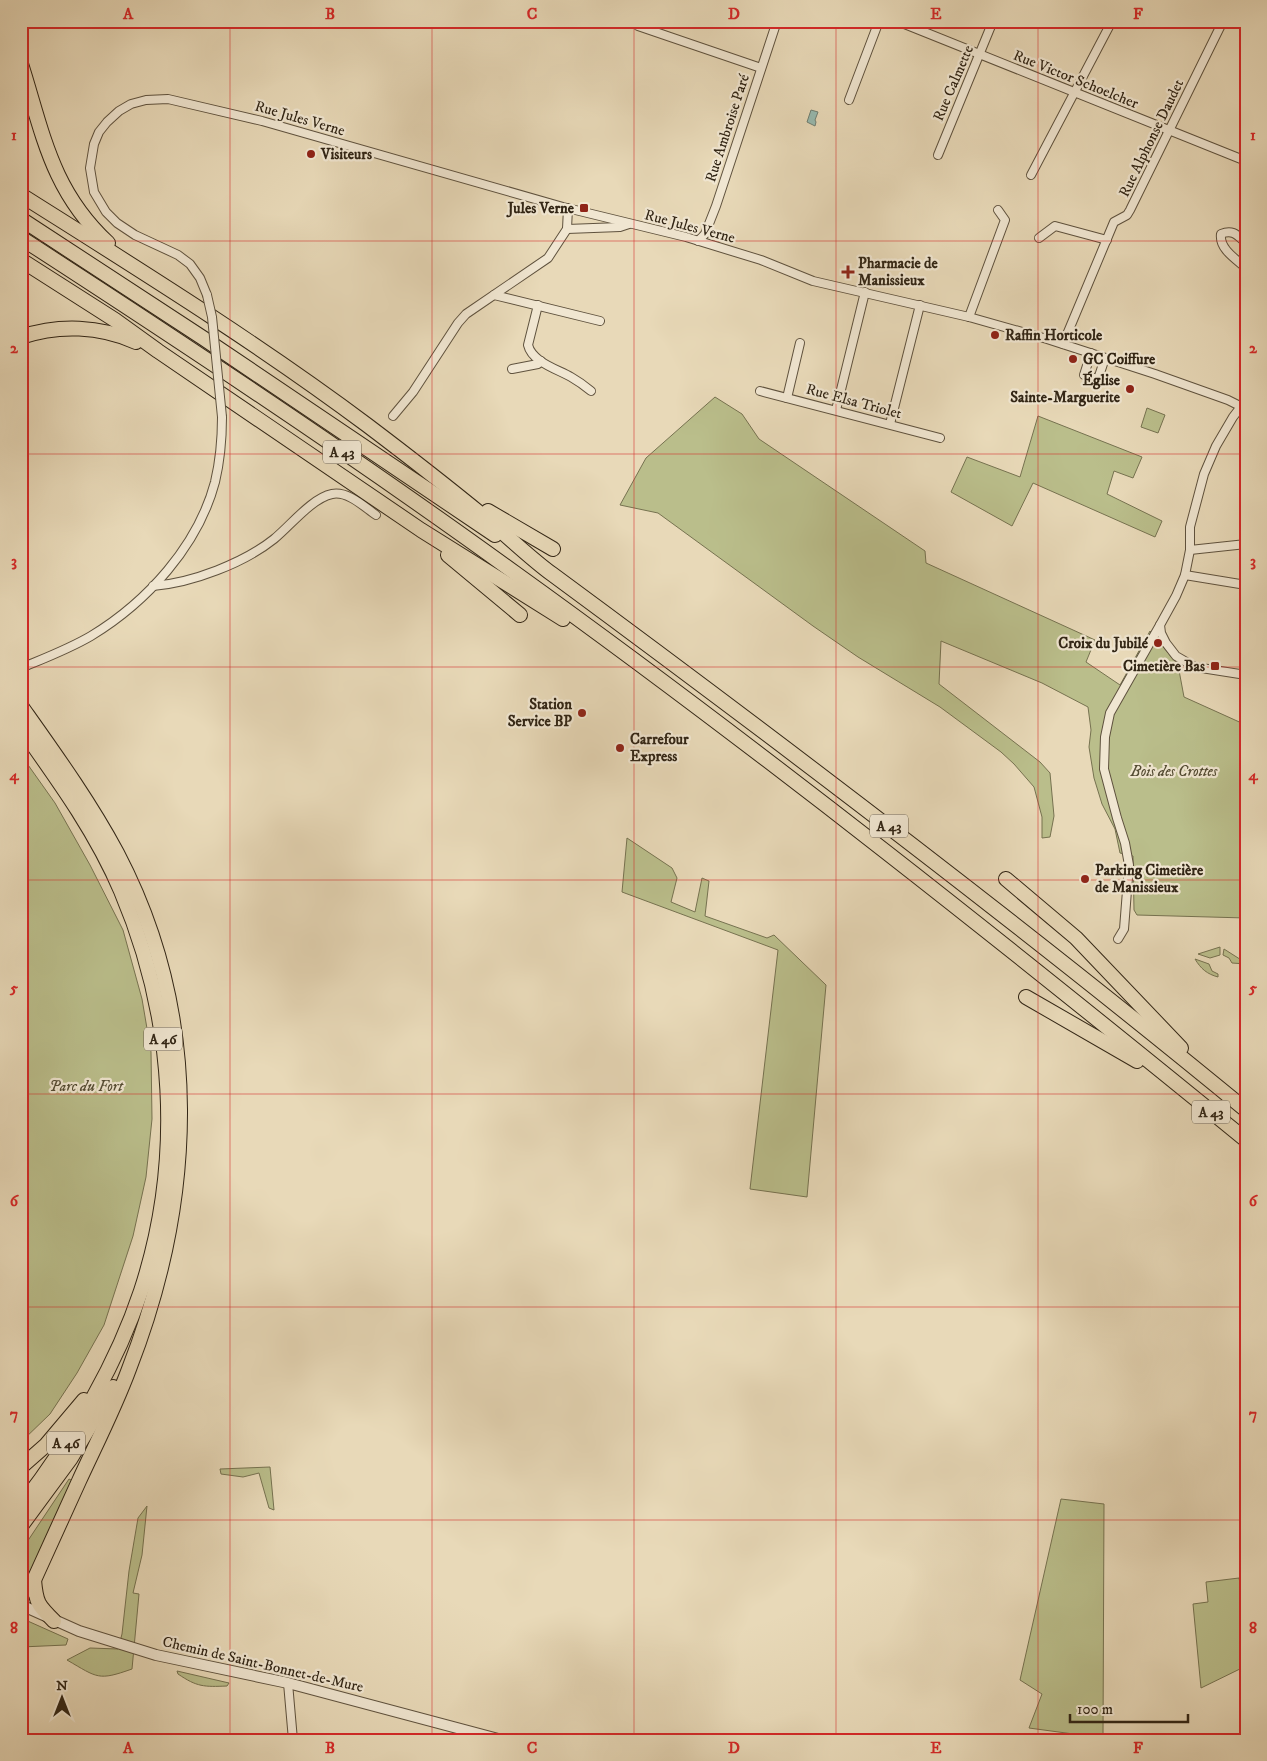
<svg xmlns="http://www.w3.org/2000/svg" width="1267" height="1761" font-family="'IM FELL DW Pica',serif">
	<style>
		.green { fill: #babe8b; stroke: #767250 }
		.water { fill: #97bab0; stroke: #6e7e72 }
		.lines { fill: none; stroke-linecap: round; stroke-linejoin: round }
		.minor-casing { stroke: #5f523e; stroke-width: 10 }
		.tertiary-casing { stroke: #5f523e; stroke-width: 12 }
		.motorway-casing { stroke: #312515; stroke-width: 16 }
		.minor { stroke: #f0e6d1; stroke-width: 8 }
		.tertiary { stroke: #f0e6d1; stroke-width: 10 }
		.motorway { stroke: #e8d9b8; stroke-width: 14 }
		.minor-bridge-casing { stroke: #5f523e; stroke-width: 10; stroke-linecap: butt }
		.minor-bridge { stroke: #f0e6d1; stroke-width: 8 }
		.grid { fill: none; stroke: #d62828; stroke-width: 1; stroke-opacity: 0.55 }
		.poi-dot { fill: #8f2418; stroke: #f0e6d1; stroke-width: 2 }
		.labels { text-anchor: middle; stroke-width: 4.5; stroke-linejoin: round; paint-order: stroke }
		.shield { fill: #f0e6d1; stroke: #6a5f4d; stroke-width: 1 }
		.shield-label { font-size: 14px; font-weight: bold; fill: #312515 }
		.street-label { font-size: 15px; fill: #312515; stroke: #f0e6d1 }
		.poi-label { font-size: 15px; font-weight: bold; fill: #312515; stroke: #f0e6d1; text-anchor: start }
		.park-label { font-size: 15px; font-style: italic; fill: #534b32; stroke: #f0e6d1 }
		.neatline { fill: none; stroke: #d62828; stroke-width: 2 }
		.grid-label { font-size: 16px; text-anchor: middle; font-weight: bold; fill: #d62828 }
	</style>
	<rect width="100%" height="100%" fill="#e8d9b8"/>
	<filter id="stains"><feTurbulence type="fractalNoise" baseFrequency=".004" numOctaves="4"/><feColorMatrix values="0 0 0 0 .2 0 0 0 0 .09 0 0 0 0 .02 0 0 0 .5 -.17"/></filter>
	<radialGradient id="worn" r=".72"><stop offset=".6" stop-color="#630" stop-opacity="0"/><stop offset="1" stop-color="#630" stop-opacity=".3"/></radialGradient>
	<!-- green -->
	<g class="green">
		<polygon points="715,397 742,414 759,439 925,551 926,563 1095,640 1086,662 1120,685 1150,631 1178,665 1184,697 1246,725 1246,918 1137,915 1134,910 1133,856 1120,853 1115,829 1102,804 1094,778 1089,747 1091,730 1088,707 1042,683 941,641 939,684 1040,762 1050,773 1054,816 1050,837 1042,838 1042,817 1034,787 1014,764 1001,752 940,707 858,657 813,626 658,513 620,505 646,458"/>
		<polygon points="1147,408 1165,415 1158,433 1141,427"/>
		<polygon points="1038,416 1142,457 1133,478 1114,471 1107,494 1162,521 1155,537 1033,483 1012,526 951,492 967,457 1020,477"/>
		<polygon points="21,755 55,803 90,865 123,930 142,999 151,1052 152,1119 146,1177 133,1236 104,1325 77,1373 50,1414 21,1442"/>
		<polygon points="627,838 672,868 677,878 671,902 695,912 702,878 709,881 705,916 767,938 774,935 826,985 807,1197 750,1189 778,950 622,892"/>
		<polygon points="1220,947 1220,955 1210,958 1198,954"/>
		<polygon points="1224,949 1246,963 1246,964 1232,963 1229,958 1223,955"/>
		<path d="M 1195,959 L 1209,964 L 1212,971 L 1218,974 L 1218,977 C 1207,974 1201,969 1195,959 Z"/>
		<polygon points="270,1467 274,1510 269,1508 259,1473 243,1477 221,1474 220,1469"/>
		<polygon points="69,1479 73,1481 26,1583 21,1586 21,1551"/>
		<polygon points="1061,1499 1104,1504 1103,1738 1029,1728 1042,1694 1020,1680"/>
		<path d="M 147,1506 L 142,1555 L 133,1593 L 139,1594 L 132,1669 C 98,1681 98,1678 67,1660 L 90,1648 L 118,1649 L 122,1634 L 129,1571 L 138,1518 Z"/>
		<polygon points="1239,1578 1246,1615 1246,1666 1201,1688 1193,1604 1208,1602 1206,1582"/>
		<polygon points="21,1618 68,1639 66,1645 21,1647"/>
		<path d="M 177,1671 L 229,1683 L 227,1686 C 204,1687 197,1687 178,1674 Z"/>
	</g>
	<!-- water -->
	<polygon class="water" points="811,110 818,112 815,120 816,122 815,126 807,122"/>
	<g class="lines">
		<defs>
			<g id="minor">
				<polyline points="897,21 1246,161"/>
				<polyline points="638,26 761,68"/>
				<polyline points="849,100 879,21"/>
				<polyline points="938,155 993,21"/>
				<polyline points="1031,175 1112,21"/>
				<polyline points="567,229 620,227 629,224"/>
				<polyline points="1039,238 1055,226 1107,240"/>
				<polyline points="698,241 705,234 716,206 777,21"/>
				<path d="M 1246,243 C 1237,235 1233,229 1221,234 C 1219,249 1236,259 1246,268"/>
				<polyline points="207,295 200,278 190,264 178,255 135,235 117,223 106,212 94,192 90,168 94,144 99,132 107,122 119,111 131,104 146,100 168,99 262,121 563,207 686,237 761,260 813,281 969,317 1047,339 1155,374 1228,400 1246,409"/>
				<polyline points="494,295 600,321"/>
				<path d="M 538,305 L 528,345 C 532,362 557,369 571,377 C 578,381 585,386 591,391"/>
				<polyline points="969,317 1005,220 998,210"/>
				<polyline points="1063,344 1114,222 1127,215 1130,210 1223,21"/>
				<polyline points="1091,353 1084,375 1098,379 1105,358"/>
				<polyline points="512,369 538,364 541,361"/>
				<polyline points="760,391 940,438"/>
				<polyline points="787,398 800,343"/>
				<polyline points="1246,400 1233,417 1216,446 1204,474 1190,527 1190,550 1185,575 1176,596 1160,625 1161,633 1166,643 1176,656 1195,667 1246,675"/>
				<polyline points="836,410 865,292"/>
				<polyline points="393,416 413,392 458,323 466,314 548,258 567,229 568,208"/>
				<polyline points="890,424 920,305"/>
				<polyline points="1190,550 1246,544"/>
				<polyline points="1185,575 1246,585"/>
				<path d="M 153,586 C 192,583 244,563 274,539 C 290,526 312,498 332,494 C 348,491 363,506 376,515"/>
				<path d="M 21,668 C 45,658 69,649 91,636 C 147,602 198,546 215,482 C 220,461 222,439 222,417"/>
				<polyline points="1118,939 1124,929 1129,865 1125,843 1117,818 1104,769 1105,737 1110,713 1160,625"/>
				<polyline points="288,1683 293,1740"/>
			</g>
			<polyline id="tertiary" points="21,1605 79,1631 156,1655 288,1683 502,1740"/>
			<g id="motorway">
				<path d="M 21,64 C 43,133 51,190 108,243"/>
				<path d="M 21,195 C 138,269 256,342 367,425 C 408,456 448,487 488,520 C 510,538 530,558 552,574 C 788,748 1020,924 1246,1110"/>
				<polyline points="21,219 203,338 495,535"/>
				<path d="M 21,238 C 188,346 354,456 515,573 C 765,753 1007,945 1246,1140"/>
				<polyline points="21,260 115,320 158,351 421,530 563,619"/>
				<path d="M 21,337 C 59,324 100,326 136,342"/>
				<polyline points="488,511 553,549"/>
				<polyline points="448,555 520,615"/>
				<path d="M 21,706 C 55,754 89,801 117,853 C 203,1017 195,1200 129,1369 C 115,1407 96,1444 79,1481 C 64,1514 49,1547 34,1580 L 21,1596"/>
				<path d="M 21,728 C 58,780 96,832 121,891 C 175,1018 184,1160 141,1291 C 115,1369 71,1441 21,1506"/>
				<polyline points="1006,879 1076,938 1181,1048"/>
				<polyline points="1026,997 1137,1061"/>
				<polyline points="21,1467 46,1445 84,1400"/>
				<polyline points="21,1526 71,1458 113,1387"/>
				<path d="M 34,1580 C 36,1603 38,1605 54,1621"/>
			</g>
		</defs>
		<!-- minor casing -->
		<use href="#minor" class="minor-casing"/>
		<!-- tertiary casing -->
		<use href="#tertiary" class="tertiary-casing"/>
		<!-- motorway casing -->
		<use href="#motorway" class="motorway-casing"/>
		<!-- minor -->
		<use href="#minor" class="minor"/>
		<!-- tertiary -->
		<use href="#tertiary" class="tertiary"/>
		<!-- motorway -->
		<use href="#motorway" class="motorway"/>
		<defs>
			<polyline id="minor-bridge" points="207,295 212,317 222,417"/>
		</defs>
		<!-- minor-bridge casing -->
		<use href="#minor-bridge" class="minor-bridge-casing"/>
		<!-- minor-bridge -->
		<use href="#minor-bridge" class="minor-bridge"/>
	</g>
	<!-- grid -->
	<path class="grid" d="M 230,21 L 230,1740M 432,21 L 432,1740M 634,21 L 634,1740M 836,21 L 836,1740M 1038,21 L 1038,1740M 21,241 L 1246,241M 21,454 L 1246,454M 21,667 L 1246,667M 21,880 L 1246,880M 21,1094 L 1246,1094M 21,1307 L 1246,1307M 21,1520 L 1246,1520"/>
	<!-- markers -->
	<g class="poi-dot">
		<circle cx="311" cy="154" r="5"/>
		<rect x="579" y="203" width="10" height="10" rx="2.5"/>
		<path d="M845.5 264.5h5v5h5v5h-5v5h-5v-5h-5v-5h5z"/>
		<circle cx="995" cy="335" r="5"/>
		<circle cx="1073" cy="359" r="5"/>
		<circle cx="1130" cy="389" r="5"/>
		<circle cx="1158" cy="643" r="5"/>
		<rect x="1210" y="661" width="10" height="10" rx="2.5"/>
		<circle cx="582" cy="713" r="5"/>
		<circle cx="620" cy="748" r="5"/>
		<circle cx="1085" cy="879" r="5"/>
	</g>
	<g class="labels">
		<!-- shield labels -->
		<g class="shield">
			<rect x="323" y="440.5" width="38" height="23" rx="4"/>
			<rect x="870" y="814.5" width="38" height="23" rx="4"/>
			<rect x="144" y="1027.5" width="38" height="23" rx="4"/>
			<rect x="1192" y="1100.5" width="38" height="23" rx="4"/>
			<rect x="47" y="1431.5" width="38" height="23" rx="4"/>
		</g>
		<g class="shield-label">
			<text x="342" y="457">A 43</text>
			<text x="889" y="831">A 43</text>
			<text x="163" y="1044">A 46</text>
			<text x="1211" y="1117">A 43</text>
			<text x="66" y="1448">A 46</text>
		</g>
		<!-- street labels -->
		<g class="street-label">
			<text transform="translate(1076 79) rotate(22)" y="5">Rue Victor Schoelcher</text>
			<text transform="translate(953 83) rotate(-67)" y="5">Rue Calmette</text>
			<text transform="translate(300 118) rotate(16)" y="5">Rue Jules Verne</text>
			<text transform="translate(727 128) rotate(-72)" y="5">Rue Ambroise Paré</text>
			<text transform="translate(1151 138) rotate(-64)" y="5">Rue Alphonse Daudet</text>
			<text transform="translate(690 226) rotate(15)" y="5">Rue Jules Verne</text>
			<text transform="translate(854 401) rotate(15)" y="5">Rue Elsa Triolet</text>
			<text transform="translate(263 1664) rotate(13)" y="5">Chemin de Saint-Bonnet-de-Mure</text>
		</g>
		<!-- poi labels -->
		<g class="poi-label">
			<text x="321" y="159">Visiteurs</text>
			<text x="574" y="213" text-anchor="end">Jules Verne</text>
			<text x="858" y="268">Pharmacie de<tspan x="858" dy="17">Manissieux</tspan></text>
			<text x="1005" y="340">Raffin Horticole</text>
			<text x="1083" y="364">GC Coiffure</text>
			<text x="1120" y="385" text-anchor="end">Église<tspan x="1120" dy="17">Sainte-Marguerite</tspan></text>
			<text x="1148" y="648" text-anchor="end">Croix du Jubilé</text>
			<text x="1205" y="671" text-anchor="end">Cimetière Bas</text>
			<text x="572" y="709" text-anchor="end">Station<tspan x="572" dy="17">Service BP</tspan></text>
			<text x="630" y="744">Carrefour<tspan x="630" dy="17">Express</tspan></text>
			<text x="1095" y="875">Parking Cimetière<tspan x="1095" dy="17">de Manissieux</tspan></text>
		</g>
		<!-- park labels -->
		<g class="park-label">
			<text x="1174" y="776">Bois des Crottes</text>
			<text x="86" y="1091">Parc du Fort</text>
		</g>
	</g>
	<!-- margin -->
	<rect width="1267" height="1761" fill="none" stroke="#e8d9b8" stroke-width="55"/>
	<!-- north arrow -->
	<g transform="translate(62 1698)" stroke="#f0e6d1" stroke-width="4" paint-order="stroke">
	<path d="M0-4L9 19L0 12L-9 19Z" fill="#312515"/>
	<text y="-8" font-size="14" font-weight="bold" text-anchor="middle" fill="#312515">N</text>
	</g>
	<!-- scale -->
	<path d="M1070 1714v8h118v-8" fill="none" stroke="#312515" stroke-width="2.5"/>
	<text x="1077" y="1714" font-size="15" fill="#312515" stroke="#f0e6d1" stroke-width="4" paint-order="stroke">100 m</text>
	<rect x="28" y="28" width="1212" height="1706" class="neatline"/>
	<g class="grid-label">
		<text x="128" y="19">A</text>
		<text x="330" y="19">B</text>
		<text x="532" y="19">C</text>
		<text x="734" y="19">D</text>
		<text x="936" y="19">E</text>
		<text x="1138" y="19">F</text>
		<text x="14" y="140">1</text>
		<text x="1253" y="140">1</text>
		<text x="14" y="353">2</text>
		<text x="1253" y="353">2</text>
		<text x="14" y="566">3</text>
		<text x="1253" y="566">3</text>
		<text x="14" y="780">4</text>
		<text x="1253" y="780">4</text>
		<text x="14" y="993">5</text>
		<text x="1253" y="993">5</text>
		<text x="14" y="1206">6</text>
		<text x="1253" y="1206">6</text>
		<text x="14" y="1419">7</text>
		<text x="1253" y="1419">7</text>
		<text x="14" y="1633">8</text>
		<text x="1253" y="1633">8</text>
		<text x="128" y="1753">A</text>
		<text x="330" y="1753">B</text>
		<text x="532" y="1753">C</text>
		<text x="734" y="1753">D</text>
		<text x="936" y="1753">E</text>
		<text x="1138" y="1753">F</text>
	</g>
	<rect width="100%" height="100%" filter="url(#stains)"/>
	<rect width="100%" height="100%" fill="url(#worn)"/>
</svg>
